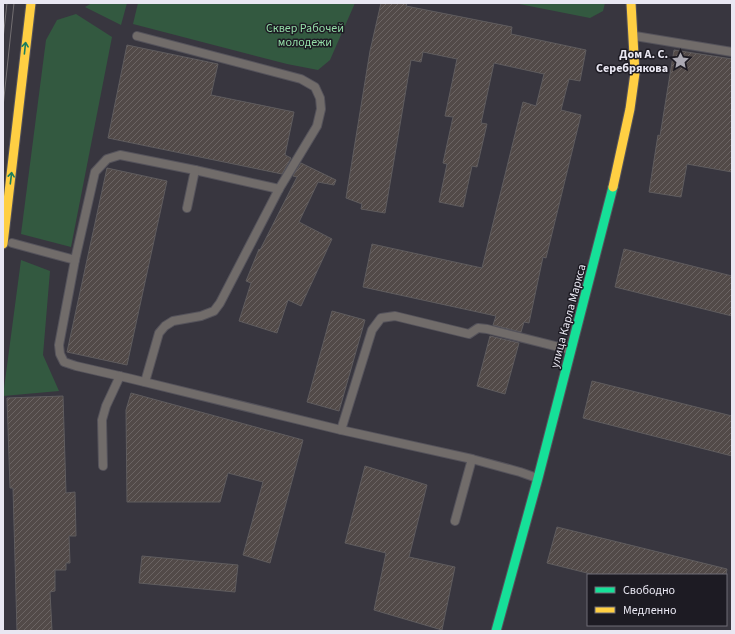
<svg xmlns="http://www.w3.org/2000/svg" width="735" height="634" font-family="'Source Sans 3',sans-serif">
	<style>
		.green { fill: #335940 }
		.building { fill: url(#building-hatch); stroke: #5f5c5e }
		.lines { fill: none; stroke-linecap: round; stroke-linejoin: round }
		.lane-casing { stroke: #55535b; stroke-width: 10 }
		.fast-casing { stroke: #55535b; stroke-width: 11 }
		.slow-casing { stroke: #55535b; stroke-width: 11 }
		.lane { stroke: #716c6a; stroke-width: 8 }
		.fast { stroke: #16e098; stroke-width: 9 }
		.slow { stroke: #ffcf43; stroke-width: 9 }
		.tram { stroke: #736f72; stroke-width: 1 }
		.oneway { stroke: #1a7e5e }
		.labels { text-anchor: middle; stroke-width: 3; stroke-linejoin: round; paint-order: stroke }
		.park-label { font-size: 12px; fill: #93dca7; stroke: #1d1b23 }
		.poi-label { font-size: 12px; font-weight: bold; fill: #e9e7f2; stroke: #1d1b23; text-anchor: end }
		.street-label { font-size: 12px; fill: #e9e7f2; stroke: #1d1b23 }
	</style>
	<defs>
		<pattern id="building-hatch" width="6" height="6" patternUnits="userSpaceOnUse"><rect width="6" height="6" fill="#524a48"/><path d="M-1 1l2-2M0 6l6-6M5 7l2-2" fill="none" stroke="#6b6463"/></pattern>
	</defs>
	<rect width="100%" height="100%" fill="#38363f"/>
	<!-- green -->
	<g class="green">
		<polygon points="92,3 127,3 121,25 85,7"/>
		<polygon points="138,3 355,3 330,60 318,70 287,64 133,24"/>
		<polygon points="514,3 605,3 603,11 590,18"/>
		<polygon points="76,14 112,37 71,247 21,234 46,40 57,20"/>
		<polygon points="21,260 50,271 43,355 59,391 3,396"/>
	</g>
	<!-- building -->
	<g class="building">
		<polygon points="381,3 407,3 406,6 512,27 511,34 586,50 580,81 569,79 561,110 581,115 546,258 543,257 529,323 524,322 521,332 493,325 496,316 363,287 372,244 482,268 523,102 536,106 544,74 494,63 481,123 487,124 477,167 472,166 463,207 439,202 447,164 443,163 453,117 445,116 457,59 423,52 421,62 411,60 385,213 361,209 362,204 346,198 370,51"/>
		<polygon points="127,45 218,64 211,95 294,112 285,155 291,158 282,174 108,138"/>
		<polygon points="674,50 732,59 732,172 687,164 681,197 649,192 658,135 660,136"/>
		<polygon points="301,163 336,180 334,185 318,182 299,222 332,239 301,306 288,300 277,333 239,321 251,283 246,281 259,249 260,250 297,177 293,176"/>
		<polygon points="107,168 167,181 127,365 67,352"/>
		<polygon points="624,249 732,276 732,316 615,287"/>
		<polygon points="332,311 365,320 339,411 307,402"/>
		<polygon points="490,336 519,343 505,394 477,386"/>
		<polygon points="592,381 732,416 732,456 583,418"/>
		<polygon points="131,393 303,440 270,563 243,555 263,482 228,473 220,502 127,502 126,410"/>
		<polygon points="63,396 66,493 75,492 76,536 69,536 70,563 66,563 66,570 55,570 55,591 50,592 52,631 17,631 13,488 10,488 7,398"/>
		<polygon points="365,466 427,485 409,557 455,567 442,630 374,610 386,553 345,543"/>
		<polygon points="557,527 727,569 726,575 595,575 547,563"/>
		<polygon points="142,556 238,565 235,592 139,583"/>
	</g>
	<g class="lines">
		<defs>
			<g id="lane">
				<polyline points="137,36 301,79 315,87 320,98 321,109 317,126 279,189 220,303 214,311 201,316 173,321 165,326 159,333 145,382"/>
				<polyline points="635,36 732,52"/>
				<polyline points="195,170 279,189"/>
				<polyline points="12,243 75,260 59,345 60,354 64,362 76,366 128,378 341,430 472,459 520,472 537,478"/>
				<polyline points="75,260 95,172 107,159 120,155 195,170 187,208"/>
				<polyline points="341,430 372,330 381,318 395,316 469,334 478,328 487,329 571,350"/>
				<polyline points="103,466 102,420 106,406 120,376"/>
				<polyline points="455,521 472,459"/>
			</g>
			<polyline id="fast" points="496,631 538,478 613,187"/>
			<g id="slow">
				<polyline points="613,187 630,109 635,73 631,3"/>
				<polyline points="3,244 31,3"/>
			</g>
		</defs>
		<!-- lane casing -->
		<use href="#lane" class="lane-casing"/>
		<!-- fast casing -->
		<use href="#fast" class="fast-casing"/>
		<!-- slow casing -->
		<use href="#slow" class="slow-casing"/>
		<!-- lane -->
		<use href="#lane" class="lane"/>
		<!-- fast -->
		<use href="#fast" class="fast"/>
		<!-- slow -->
		<use href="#slow" class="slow"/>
		<!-- tram -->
		<g class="tram">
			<polyline points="3,39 7,3"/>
			<polyline points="3,107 14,3"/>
		</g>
	</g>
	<!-- one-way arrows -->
	<defs><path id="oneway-shaft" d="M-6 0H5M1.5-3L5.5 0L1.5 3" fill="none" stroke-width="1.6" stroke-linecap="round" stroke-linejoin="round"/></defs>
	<g class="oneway">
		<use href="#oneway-shaft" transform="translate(25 48) rotate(-84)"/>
		<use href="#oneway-shaft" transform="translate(11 178) rotate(-83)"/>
	</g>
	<!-- icons -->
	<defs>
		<symbol id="sight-bare" viewBox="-9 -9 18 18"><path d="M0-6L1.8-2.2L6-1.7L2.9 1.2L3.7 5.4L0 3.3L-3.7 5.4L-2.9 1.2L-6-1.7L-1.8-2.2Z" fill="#aba9b3" stroke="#1d1b23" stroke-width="2.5" paint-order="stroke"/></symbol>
	</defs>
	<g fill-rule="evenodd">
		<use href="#sight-bare" x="668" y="48" width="25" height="25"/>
	</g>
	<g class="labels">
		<!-- park labels -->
		<g class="park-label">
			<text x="305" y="32">Сквер Рабочей<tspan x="305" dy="14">молодежи</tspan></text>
		</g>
		<!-- poi labels -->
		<g class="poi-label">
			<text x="668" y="58">Дом А. С.<tspan x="668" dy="14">Серебрякова</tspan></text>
		</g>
		<!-- street labels -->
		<g class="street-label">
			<text transform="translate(568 316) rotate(-75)" y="4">улица Карла Маркса</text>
		</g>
	</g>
	<!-- border -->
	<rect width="735" height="634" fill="none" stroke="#e9e7f2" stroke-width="8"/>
	<!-- legend -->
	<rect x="587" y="574" width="140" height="52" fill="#1d1b23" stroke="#6f6d76"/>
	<rect x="595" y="587" width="20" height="6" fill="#16e098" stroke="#6f6d76"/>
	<text x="623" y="594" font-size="12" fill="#e9e7f2">Свободно</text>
	<rect x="595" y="607" width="20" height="6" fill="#ffcf43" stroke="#6f6d76"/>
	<text x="623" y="614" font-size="12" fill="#e9e7f2">Медленно</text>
</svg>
